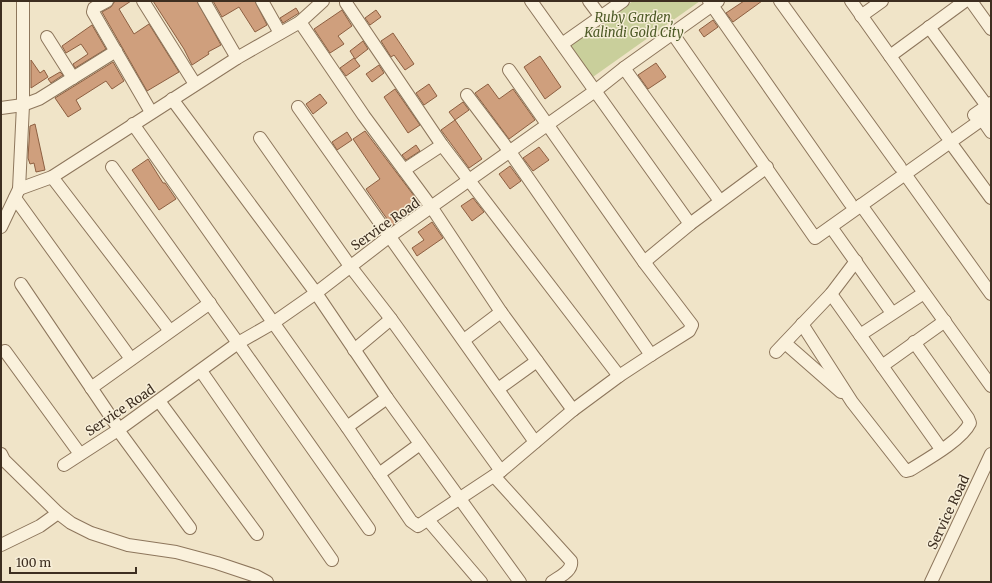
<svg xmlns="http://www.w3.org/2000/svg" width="992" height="583" font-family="Merriweather,serif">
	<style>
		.green { fill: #c9cf9b }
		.building { fill: #cf9f7d; stroke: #8d5f41 }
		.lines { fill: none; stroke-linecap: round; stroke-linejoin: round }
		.minor-casing { stroke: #8d765c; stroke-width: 14 }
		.minor { stroke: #faf1dc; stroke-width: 12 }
		.labels { text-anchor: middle; stroke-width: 3; stroke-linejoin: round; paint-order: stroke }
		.park-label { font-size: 13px; font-style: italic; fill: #4d5a26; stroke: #f7eed8 }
		.street-label { font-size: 13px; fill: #3d2e20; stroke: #f7eed8 }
	</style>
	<rect width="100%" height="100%" fill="#f0e4c8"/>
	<!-- green -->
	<polygon class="green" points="633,1 700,1 590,79 567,47"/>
	<!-- building -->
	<g class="building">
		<polygon points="115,1 131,1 119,9 134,34 149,24 179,72 147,91 102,12 111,7"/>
		<polygon points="153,1 197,1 221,45 208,52 209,54 192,65 184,49"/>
		<polygon points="213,1 255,1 267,25 255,32 239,7 222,17"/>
		<polygon points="744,1 762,1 733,22 726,13"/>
		<polygon points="296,8 299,13 283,23 280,18"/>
		<polygon points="342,10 352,26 338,36 344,44 330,53 314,29"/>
		<polygon points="376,10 381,17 370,25 365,18"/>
		<polygon points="713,20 718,27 704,37 699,30"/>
		<polygon points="92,25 106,49 75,68 73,64 88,54 81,44 66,53 62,46"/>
		<polygon points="393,33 414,64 405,70 394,55 391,57 381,41"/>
		<polygon points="363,41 368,49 355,59 350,51"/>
		<polygon points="540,56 561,87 545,99 524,67"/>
		<polygon points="354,58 360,66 346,76 340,68"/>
		<polygon points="31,60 40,73 44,70 48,77 31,88"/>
		<polygon points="113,62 124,81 112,89 106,81 98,86 76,100 81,109 68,117 55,98"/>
		<polygon points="656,63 666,77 648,89 638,75"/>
		<polygon points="379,65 384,73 372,82 366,74"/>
		<polygon points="60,72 63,75 51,83 48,79"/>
		<polygon points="429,84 437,96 424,105 416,93"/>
		<polygon points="488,84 499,99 513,89 535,120 509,139 475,93"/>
		<polygon points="395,89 420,125 408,133 384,97"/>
		<polygon points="320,94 327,103 313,114 306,104"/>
		<polygon points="463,102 469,110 455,120 449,112"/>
		<polygon points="455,120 482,159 469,168 441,130"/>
		<polygon points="35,124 45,170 36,172 34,163 30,164 28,158 30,126"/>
		<polygon points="365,131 421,205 392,226 366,189 380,179 353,139"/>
		<polygon points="347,132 352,140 337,150 332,142"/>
		<polygon points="416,145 420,151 406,160 402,155"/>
		<polygon points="539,147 549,160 533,171 523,158"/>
		<polygon points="148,159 163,183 165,183 176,199 159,210 132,170"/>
		<polygon points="510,166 521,181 510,189 499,174"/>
		<polygon points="473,198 484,212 472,221 461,206"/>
		<polygon points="432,222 443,238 417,256 412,248 424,240 418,232"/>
	</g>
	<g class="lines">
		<defs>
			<g id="minor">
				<polyline points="107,1 94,8 93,12 151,112"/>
				<polyline points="143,1 195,84"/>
				<polyline points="204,1 237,58"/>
				<polyline points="262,1 280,33"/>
				<polyline points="531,1 690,224"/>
				<polyline points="589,1 601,17"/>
				<polyline points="709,1 850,203"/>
				<polyline points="780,1 900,167"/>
				<polyline points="851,1 946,135"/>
				<polyline points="971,1 991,29"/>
				<polyline points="346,3 442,145 619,376"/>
				<polyline points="861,16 882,1"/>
				<polyline points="300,22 364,116 432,208 501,312 573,410"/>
				<polyline points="929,27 987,106"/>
				<polyline points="673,34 815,238 991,113"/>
				<polyline points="47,37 73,78"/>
				<polyline points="562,44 623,1"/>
				<polyline points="890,56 965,1"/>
				<polyline points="624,68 647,100 720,201"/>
				<polyline points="467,95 510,152 651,355"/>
				<polyline points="172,99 316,293 387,398 520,582"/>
				<polyline points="298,107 535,442"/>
				<polyline points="1,108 23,105 39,99 116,51"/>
				<polyline points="974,115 991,103"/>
				<polyline points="982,119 991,132"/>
				<polyline points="133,124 347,427 411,521 418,526 501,471 573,410 619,376 651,355 689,331 692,325 644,262 509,70"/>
				<polyline points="260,138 350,266 391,319 501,471"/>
				<polyline points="950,142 991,198"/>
				<polyline points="112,167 238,343 369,529"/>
				<polyline points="404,170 442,145"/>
				<polyline points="905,174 991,294"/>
				<polyline points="52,177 170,331"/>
				<polyline points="19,189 52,177 237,58 300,22 323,1"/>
				<polyline points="15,198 131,359"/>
				<polyline points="861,205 991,386"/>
				<polyline points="1,227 19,189 23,105 23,1"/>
				<polyline points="831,227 892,313"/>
				<polyline points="644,262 690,224 767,167"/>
				<polyline points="21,284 119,429"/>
				<polyline points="831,294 941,449"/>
				<path d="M 802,324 L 852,402 L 906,471 L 910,470 C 926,460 962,440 970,423 L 968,418 L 914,342"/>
				<polyline points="860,335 924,293"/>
				<polyline points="464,340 501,312"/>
				<polyline points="785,343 841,392"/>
				<polyline points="354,350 391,319"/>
				<polyline points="5,351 80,454"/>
				<polyline points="776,352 831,294 856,261"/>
				<polyline points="882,366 945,321"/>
				<polyline points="201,371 332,560"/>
				<polyline points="91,388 210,303"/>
				<polyline points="498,389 537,361"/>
				<polyline points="159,401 257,534"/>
				<polyline points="347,427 387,398"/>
				<polyline points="118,430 190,528"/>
				<polyline points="1,454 4,460 58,513 71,523 91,533 128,545 176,552 217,563 256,576 267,582"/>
				<polyline points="64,465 118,430 238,343 273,323 316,293 390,236 595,91 624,68 718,1"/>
				<polyline points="379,474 420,444"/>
				<path d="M 494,476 L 571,561 C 573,571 559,577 552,582"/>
				<polyline points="428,520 481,582"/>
				<polyline points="1,545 40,526 58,513"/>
				<polyline points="931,582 991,454"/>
			</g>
		</defs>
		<!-- minor casing -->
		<use href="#minor" class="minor-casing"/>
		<!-- minor -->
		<use href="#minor" class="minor"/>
	</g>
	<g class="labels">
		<!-- park labels -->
		<g class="park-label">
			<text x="634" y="22">Ruby Garden,<tspan x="634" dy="15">Kalindi Gold City</tspan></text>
		</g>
		<!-- street labels -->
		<g class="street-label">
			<text transform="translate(385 224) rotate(-35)" y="5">Service Road</text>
			<text transform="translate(120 410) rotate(-34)" y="5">Service Road</text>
			<text transform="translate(948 512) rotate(-65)" y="5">Service Road</text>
		</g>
	</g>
	<!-- border -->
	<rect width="992" height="583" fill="none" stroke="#3d2e20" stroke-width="4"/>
	<!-- scale -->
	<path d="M10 567v6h126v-6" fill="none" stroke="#3d2e20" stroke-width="2"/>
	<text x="16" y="567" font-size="12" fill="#3d2e20" stroke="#f7eed8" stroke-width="3" paint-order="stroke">100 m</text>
</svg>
